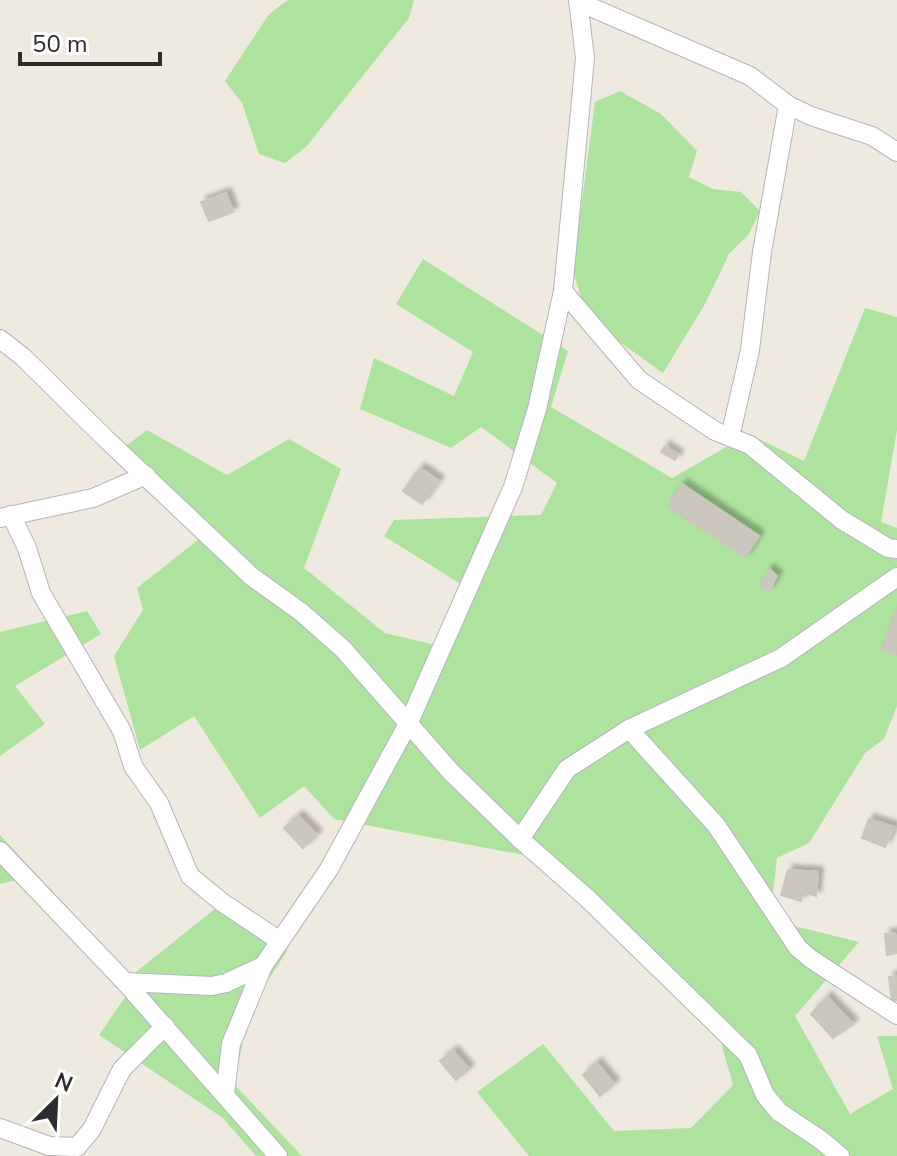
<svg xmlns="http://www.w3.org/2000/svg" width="897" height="1156" font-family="'Nunito Sans',sans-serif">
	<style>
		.green { fill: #aee29f }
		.building { fill: #cac8be; stroke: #cac6ba; stroke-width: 2; filter: url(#shadow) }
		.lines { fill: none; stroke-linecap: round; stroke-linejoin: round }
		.minor-casing { stroke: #b4b4c0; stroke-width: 20 }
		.minor { stroke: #fff; stroke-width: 18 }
	</style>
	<defs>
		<filter id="shadow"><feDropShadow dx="5" dy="-5" stdDeviation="2" flood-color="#0004"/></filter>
	</defs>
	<rect width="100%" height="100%" fill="#eeeae0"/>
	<!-- green -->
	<g class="green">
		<polygon points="288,0 414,0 409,18 306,147 285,163 259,154 242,103 225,81 269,14"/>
		<polygon points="620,91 661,114 697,151 689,177 713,189 741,192 760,211 749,234 729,254 705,304 663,373 617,340 581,298 573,270 595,102"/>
		<polygon points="423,259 568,351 551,407 672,478 749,434 804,461 865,308 897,317 897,430 881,522 897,528 897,706 884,739 865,753 809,843 777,858 770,920 859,942 795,1016 850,1114 893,1089 877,1036 897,1036 897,1156 529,1156 477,1092 543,1044 614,1131 691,1128 733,1085 711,1007 534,857 334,819 304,786 260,818 194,716 140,750 114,656 143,610 137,588 213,528 126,446 147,430 227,475 289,439 341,469 304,568 385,633 452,649 475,593 384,536 394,520 541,515 557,483 481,427 451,448 360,409 374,358 454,396 473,352 396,304"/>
		<polygon points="87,611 101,634 15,686 45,724 0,756 0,632"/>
		<polygon points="0,835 131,976 221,904 287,951 250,1008 234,1084 302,1156 256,1156 223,1118 99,1035 126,996 17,880 0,884"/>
	</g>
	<!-- building -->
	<g class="building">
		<polygon points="226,193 233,212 209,221 201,202"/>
		<polygon points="665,446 678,455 675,460 661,452"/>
		<polygon points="420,468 439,481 422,504 403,491"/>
		<polygon points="682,484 759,536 745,557 668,507"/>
		<polygon points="769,569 777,576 769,591 760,585"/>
		<polygon points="897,609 897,655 881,649"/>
		<polygon points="298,816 317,835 303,848 284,828"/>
		<polygon points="869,819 894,827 885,847 862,838"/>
		<polygon points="788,870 818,872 816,896 803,892 801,901 781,895"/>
		<polygon points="895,933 897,953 887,955 885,934"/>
		<polygon points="897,976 897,1000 892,1001 889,977"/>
		<polygon points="827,997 853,1024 833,1038 811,1014"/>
		<polygon points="453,1051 469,1069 456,1080 440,1061"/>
		<polygon points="597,1063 614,1084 600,1096 583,1075"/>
	</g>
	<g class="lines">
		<defs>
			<g id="minor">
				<polyline points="579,2 750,76 788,105 811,116 872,136 897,152"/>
				<polyline points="563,291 639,380 715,431 750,445 842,520 888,548 897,549"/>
				<polyline points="0,339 23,357 106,439 251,576 301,612 343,649 451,772 520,839 587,898 748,1055 765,1095 779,1112 821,1140 840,1156"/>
				<polyline points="730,437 750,350 762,252 788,105"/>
				<polyline points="11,515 27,548 41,593 122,731 133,766 159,803 190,876 223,903 280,941"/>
				<polyline points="0,518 93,498 146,475"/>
				<polyline points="629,729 716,825 798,948 811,959 897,1015"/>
				<polyline points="520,839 567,769 629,729 781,658 897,577"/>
				<polyline points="0,851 125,982 278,1156"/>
				<polyline points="125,982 212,986 226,983 263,966"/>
				<polyline points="225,1094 231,1044 263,966 329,869 409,722 513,487 537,409 563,291 585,58 578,0"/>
				<polyline points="0,1128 49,1146 77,1147 92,1129 122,1069 165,1026"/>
			</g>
		</defs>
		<!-- minor casing -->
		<use href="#minor" class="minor-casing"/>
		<!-- minor -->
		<use href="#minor" class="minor"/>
	</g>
	<!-- north arrow -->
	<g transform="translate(56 1100) rotate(24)" stroke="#ffffff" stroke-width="6" paint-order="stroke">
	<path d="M0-6L14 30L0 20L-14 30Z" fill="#2d2d2d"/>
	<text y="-12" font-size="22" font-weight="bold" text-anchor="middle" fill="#2d2d2d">N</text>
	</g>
	<!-- scale -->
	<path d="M20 52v12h140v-12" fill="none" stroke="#2d2d2d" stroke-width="4"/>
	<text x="32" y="52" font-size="24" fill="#2d2d2d" stroke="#ffffff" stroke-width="6" paint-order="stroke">50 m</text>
</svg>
